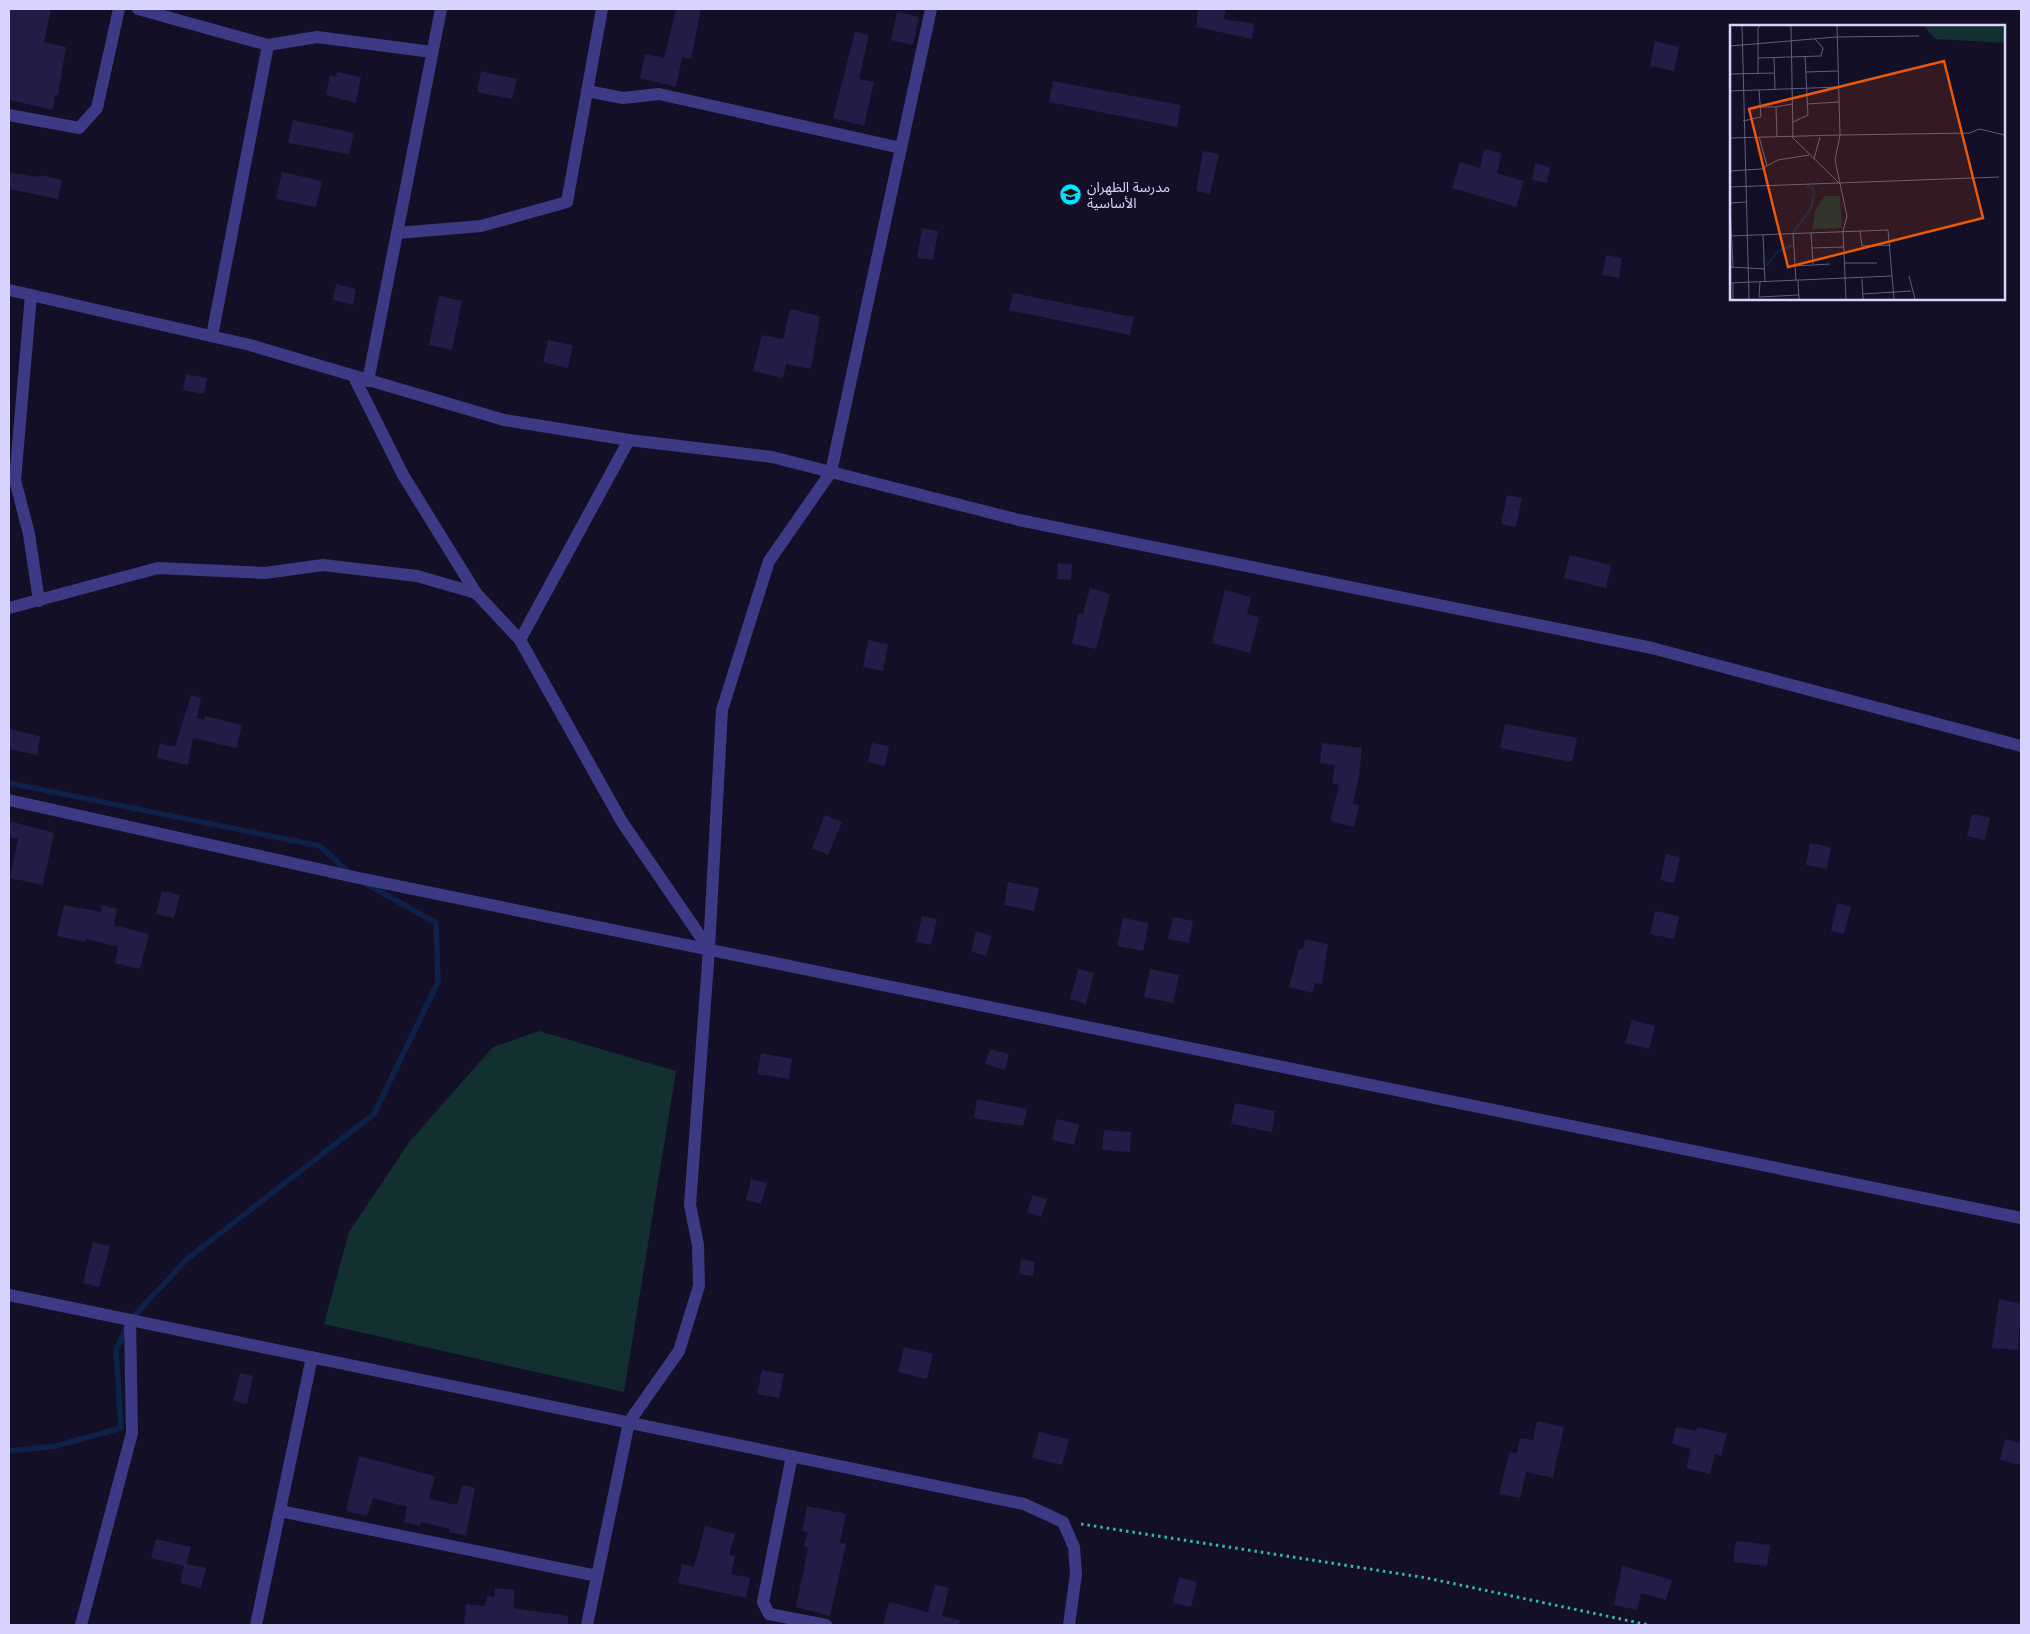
<svg xmlns="http://www.w3.org/2000/svg" width="2030" height="1634" font-family="Lato,'Noto Sans Arabic',sans-serif">
	<style>
		.green { fill: #12302f }
		.lines { fill: none; stroke-linecap: round; stroke-linejoin: round }
		.stream { stroke: #0c2248; stroke-width: 5.5 }
		.building { fill: #241b47 }
		.path { stroke: #2fb8b0; stroke-width: 3; stroke-dasharray: 2.5 4; stroke-linecap: butt }
		.minor { stroke: #3d3a85; stroke-width: 12 }
		.labels { text-anchor: middle; stroke-width: 4; stroke-linejoin: round; paint-order: stroke }
		.poi-label { font-size: 14px; fill: #d9d4ff; stroke: #130f26; text-anchor: start }
		.inset-river { fill: none; stroke: #0c2248; stroke-width: 2.5 }
		.inset-road { fill: none; stroke: #625e7d; stroke-width: 1 }
		.view { fill: #e8590c; fill-opacity: 0.15; stroke: #e8590c; stroke-width: 2.5 }
		.inset-edge { fill: none; stroke: #d9d4ff; stroke-width: 2.5 }
	</style>
	<rect width="100%" height="100%" fill="#130f26"/>
	<!-- green -->
	<polygon class="green" points="539,1031 676,1071 624,1392 324,1324 349,1232 410,1141 493,1047"/>
	<g class="lines">
		<!-- stream -->
		<g class="stream">
			<polyline points="9,783 320,846 349,873"/>
			<polyline points="131,1319 187,1259 374,1114 438,982 436,923 365,883"/>
			<polyline points="9,1451 56,1446 121,1428 116,1350 127,1327"/>
		</g>
	</g>
	<!-- building -->
	<g class="building">
		<polygon points="9,9 51,9 44,42 66,47 58,95 55,95 53,110 9,100"/>
		<polygon points="676,9 701,9 691,59 682,57 676,87 640,78 645,54 664,58"/>
		<polygon points="1198,9 1226,9 1224,19 1254,24 1252,39 1196,27"/>
		<polygon points="897,12 919,17 913,45 891,40"/>
		<polygon points="855,32 869,35 859,79 874,82 864,126 833,118"/>
		<polygon points="1655,41 1679,47 1674,71 1650,66"/>
		<polygon points="481,71 517,79 512,99 477,92"/>
		<polygon points="337,72 361,77 356,103 326,95 330,75 336,77"/>
		<polygon points="1053,81 1181,105 1177,127 1049,102"/>
		<polygon points="293,120 354,133 349,154 288,143"/>
		<polygon points="1484,149 1502,153 1497,173 1524,181 1516,207 1452,188 1460,162 1480,168"/>
		<polygon points="1203,151 1219,154 1210,194 1196,191"/>
		<polygon points="1535,163 1550,167 1547,183 1532,180"/>
		<polygon points="282,172 322,181 316,207 276,199"/>
		<polygon points="9,173 39,177 40,175 62,180 58,199 9,189"/>
		<polygon points="922,228 938,231 933,260 917,258"/>
		<polygon points="1606,255 1622,258 1619,278 1602,275"/>
		<polygon points="336,284 356,289 353,305 333,300"/>
		<polygon points="1013,293 1134,317 1130,335 1009,310"/>
		<polygon points="439,296 462,301 452,350 429,345"/>
		<polygon points="790,309 820,316 811,369 786,364 783,378 753,371 762,335 783,339"/>
		<polygon points="548,340 573,345 568,368 543,362"/>
		<polygon points="186,374 207,378 204,394 183,390"/>
		<polygon points="1507,495 1522,498 1516,527 1501,524"/>
		<polygon points="1570,555 1611,565 1606,588 1564,578"/>
		<polygon points="1058,563 1072,564 1071,580 1057,579"/>
		<polygon points="1090,588 1110,594 1096,649 1072,644 1078,613 1083,614"/>
		<polygon points="1225,590 1251,597 1247,614 1259,617 1250,653 1212,643"/>
		<polygon points="868,640 888,644 883,671 863,667"/>
		<polygon points="191,695 201,698 197,718 204,720 205,716 242,725 236,748 193,738 188,765 157,758 160,743 175,747"/>
		<polygon points="1505,724 1577,738 1572,762 1500,748"/>
		<polygon points="9,729 40,736 37,755 9,749"/>
		<polygon points="872,743 889,746 885,766 868,762"/>
		<polygon points="1322,743 1362,748 1359,776 1353,804 1359,805 1354,827 1330,821 1339,785 1332,783 1335,765 1320,763"/>
		<polygon points="1972,814 1990,818 1985,840 1967,836"/>
		<polygon points="825,815 842,822 828,855 812,848"/>
		<polygon points="9,821 54,833 43,885 10,878 18,839 9,837"/>
		<polygon points="1810,843 1831,847 1827,869 1806,865"/>
		<polygon points="1666,854 1680,857 1674,883 1660,880"/>
		<polygon points="1008,882 1039,888 1034,911 1004,905"/>
		<polygon points="162,891 180,895 174,918 156,914"/>
		<polygon points="1837,903 1851,907 1844,934 1831,931"/>
		<polygon points="64,905 101,912 102,905 117,909 114,925 149,934 140,969 115,963 118,947 86,939 85,942 57,936"/>
		<polygon points="1655,911 1679,916 1674,939 1650,934"/>
		<polygon points="922,916 937,919 931,945 916,942"/>
		<polygon points="1173,917 1193,921 1189,943 1168,939"/>
		<polygon points="1123,918 1149,923 1143,951 1117,946"/>
		<polygon points="976,931 992,936 986,956 971,951"/>
		<polygon points="1305,939 1328,944 1322,984 1315,983 1312,993 1289,987 1299,949 1303,949"/>
		<polygon points="1078,969 1094,973 1086,1004 1070,999"/>
		<polygon points="1150,969 1179,975 1173,1003 1144,997"/>
		<polygon points="1632,1020 1655,1026 1649,1049 1625,1043"/>
		<polygon points="990,1049 1009,1054 1005,1070 985,1064"/>
		<polygon points="761,1053 792,1059 789,1079 757,1074"/>
		<polygon points="977,1099 1027,1109 1023,1126 974,1118"/>
		<polygon points="1235,1103 1275,1111 1272,1132 1231,1124"/>
		<polygon points="1056,1119 1079,1124 1074,1145 1052,1140"/>
		<polygon points="1104,1130 1131,1132 1130,1152 1102,1150"/>
		<polygon points="751,1179 767,1183 761,1204 746,1200"/>
		<polygon points="1033,1195 1047,1199 1041,1217 1027,1212"/>
		<polygon points="93,1242 110,1246 99,1287 83,1283"/>
		<polygon points="1021,1259 1035,1262 1033,1276 1019,1274"/>
		<polygon points="1999,1299 2021,1304 2018,1350 1992,1348"/>
		<polygon points="904,1347 933,1354 927,1379 898,1372"/>
		<polygon points="762,1370 784,1374 779,1398 757,1394"/>
		<polygon points="240,1373 253,1376 247,1404 233,1401"/>
		<polygon points="1537,1421 1564,1427 1553,1478 1526,1472 1520,1498 1499,1494 1509,1452 1517,1453 1520,1438 1533,1440"/>
		<polygon points="1676,1427 1696,1431 1697,1427 1727,1434 1721,1456 1715,1454 1710,1474 1686,1468 1691,1449 1672,1444"/>
		<polygon points="1039,1432 1069,1439 1062,1465 1032,1458"/>
		<polygon points="2005,1439 2021,1443 2021,1465 2000,1460"/>
		<polygon points="359,1456 435,1476 429,1499 457,1505 462,1485 475,1488 466,1536 449,1532 450,1529 421,1522 420,1526 404,1522 407,1507 373,1498 367,1516 346,1511"/>
		<polygon points="807,1506 846,1514 840,1543 846,1544 830,1616 796,1607 808,1548 804,1546 808,1532 802,1531"/>
		<polygon points="705,1526 735,1534 729,1555 735,1556 731,1574 750,1578 746,1598 678,1583 682,1564 694,1567"/>
		<polygon points="156,1539 191,1547 187,1564 206,1568 201,1588 180,1583 184,1566 151,1558"/>
		<polygon points="1736,1541 1770,1545 1767,1566 1733,1562"/>
		<polygon points="1622,1566 1672,1580 1666,1600 1641,1593 1637,1610 1614,1605"/>
		<polygon points="1179,1577 1197,1582 1191,1607 1173,1603"/>
		<polygon points="935,1584 949,1588 942,1616 960,1620 959,1625 883,1625 889,1602 928,1612"/>
		<polygon points="495,1588 515,1590 513,1608 568,1616 568,1625 464,1624 466,1604 485,1606 487,1596 494,1597"/>
	</g>
	<g class="lines">
		<!-- path -->
		<polyline class="path" points="1081,1524 1427,1578 1649,1625"/>
		<!-- minor -->
		<g class="minor">
			<polyline points="138,9 268,45"/>
			<polyline points="931,9 831,472 1019,520 1652,648 2021,746"/>
			<polyline points="587,91 623,98 659,94 901,148"/>
			<polyline points="9,115 79,128 97,108 119,9"/>
			<polyline points="397,233 481,226 567,202 602,9"/>
			<polyline points="9,290 250,345 504,420 629,440 772,457 831,472 769,561 722,710 709,949 690,1205 698,1245 699,1286 679,1351 629,1422 587,1625"/>
			<polyline points="31,295 15,480 29,534 39,601"/>
			<polyline points="212,336 268,45 317,37 432,52"/>
			<polyline points="354,377 403,475 476,593 520,640 622,822 709,949"/>
			<polyline points="368,381 441,9"/>
			<polyline points="9,608 158,568 265,573 323,565 417,576 476,593"/>
			<polyline points="520,640 629,440"/>
			<polyline points="9,800 354,877 2021,1218"/>
			<polyline points="9,1295 1024,1504 1063,1522 1074,1547 1076,1574 1069,1625"/>
			<polyline points="792,1456 763,1602 769,1614 826,1625"/>
			<polyline points="280,1511 597,1576"/>
			<polyline points="81,1625 132,1433 130,1320"/>
			<polyline points="256,1625 312,1357"/>
		</g>
	</g>
	<!-- icons -->
	<defs>
		<symbol id="school-disc" viewBox="-11 -11 22 22"><circle r="9.5" fill="#00e5ff" stroke="#130f26"/><path d="M0-5L7-2L0 1L-7-2ZM-4 1L0 2.5L4 1V4Q0 6-4 4Z" fill="#111"/></symbol>
	</defs>
	<g fill-rule="evenodd">
		<use href="#school-disc" x="1058" y="182" width="25" height="25"/>
	</g>
	<g class="labels">
		<!-- poi labels -->
		<g class="poi-label">
			<text x="1087" y="192">مدرسة الظهران<tspan x="1087" dy="16">الأساسية</tspan></text>
		</g>
	</g>
	<!-- overview -->
	<g transform="translate(1730 25)">
		<rect width="275" height="275" fill="#130f26"/>
		<path d="M 194,1 L 275,1 L 275,18 L 205,14 ZM 95,171 L 110,171 L 112,203 L 82,204 L 86,184 Z" fill="#12302f"/>
		<path class="inset-river" d="M 63,208 L 81,183 L 84,168 L 83,163 L 76,161M 36,241 L 47,227 L 63,220"/>
		<path class="inset-road" d="M 12,1 L 19,274M 61,1 L 63,112M 107,1 L 110,110 L 240,108 L 249,104 L 275,110M 0,21 L 106,12 L 189,11M 44,32 L 45,64M 28,33 L 91,31 L 93,23 L 85,14M 75,47 L 108,46M 0,49 L 45,48M 28,49 L 28,3 L 30,1M 0,66 L 109,62M 77,79 L 109,77M 30,82 L 46,82M 13,96 L 31,92 L 29,65M 63,97 L 78,90 L 75,31M 29,112 L 37,141M 47,112 L 46,82 L 62,79M 62,112 L 110,159M 0,113 L 110,110 L 105,135 L 117,191 L 113,206 L 116,274M 84,134 L 90,112M 0,146 L 31,144 L 48,135 L 79,130M 0,162 L 269,152M 0,178 L 3,242M 0,178 L 16,177M 130,206 L 132,221 L 161,220M 63,208 L 66,256M 81,208 L 83,239M 33,210 L 35,257M 0,211 L 158,205 L 164,274M 82,223 L 114,222M 115,238 L 147,238M 66,241 L 100,239M 0,242 L 35,244M 179,251 L 185,274M 132,254 L 133,274M 68,256 L 69,274M 0,258 L 162,251M 3,258 L 3,274M 133,269 L 181,266M 29,272 L 69,270M 29,272 L 30,257"/>
		<path class="view" d="M 214,36 L 253,193 L 58,242 L 19,84 Z"/>
		<rect width="275" height="275" class="inset-edge"/>
	</g>
	<!-- border -->
	<rect width="2030" height="1634" fill="none" stroke="#d9d4ff" stroke-width="20"/>
</svg>
